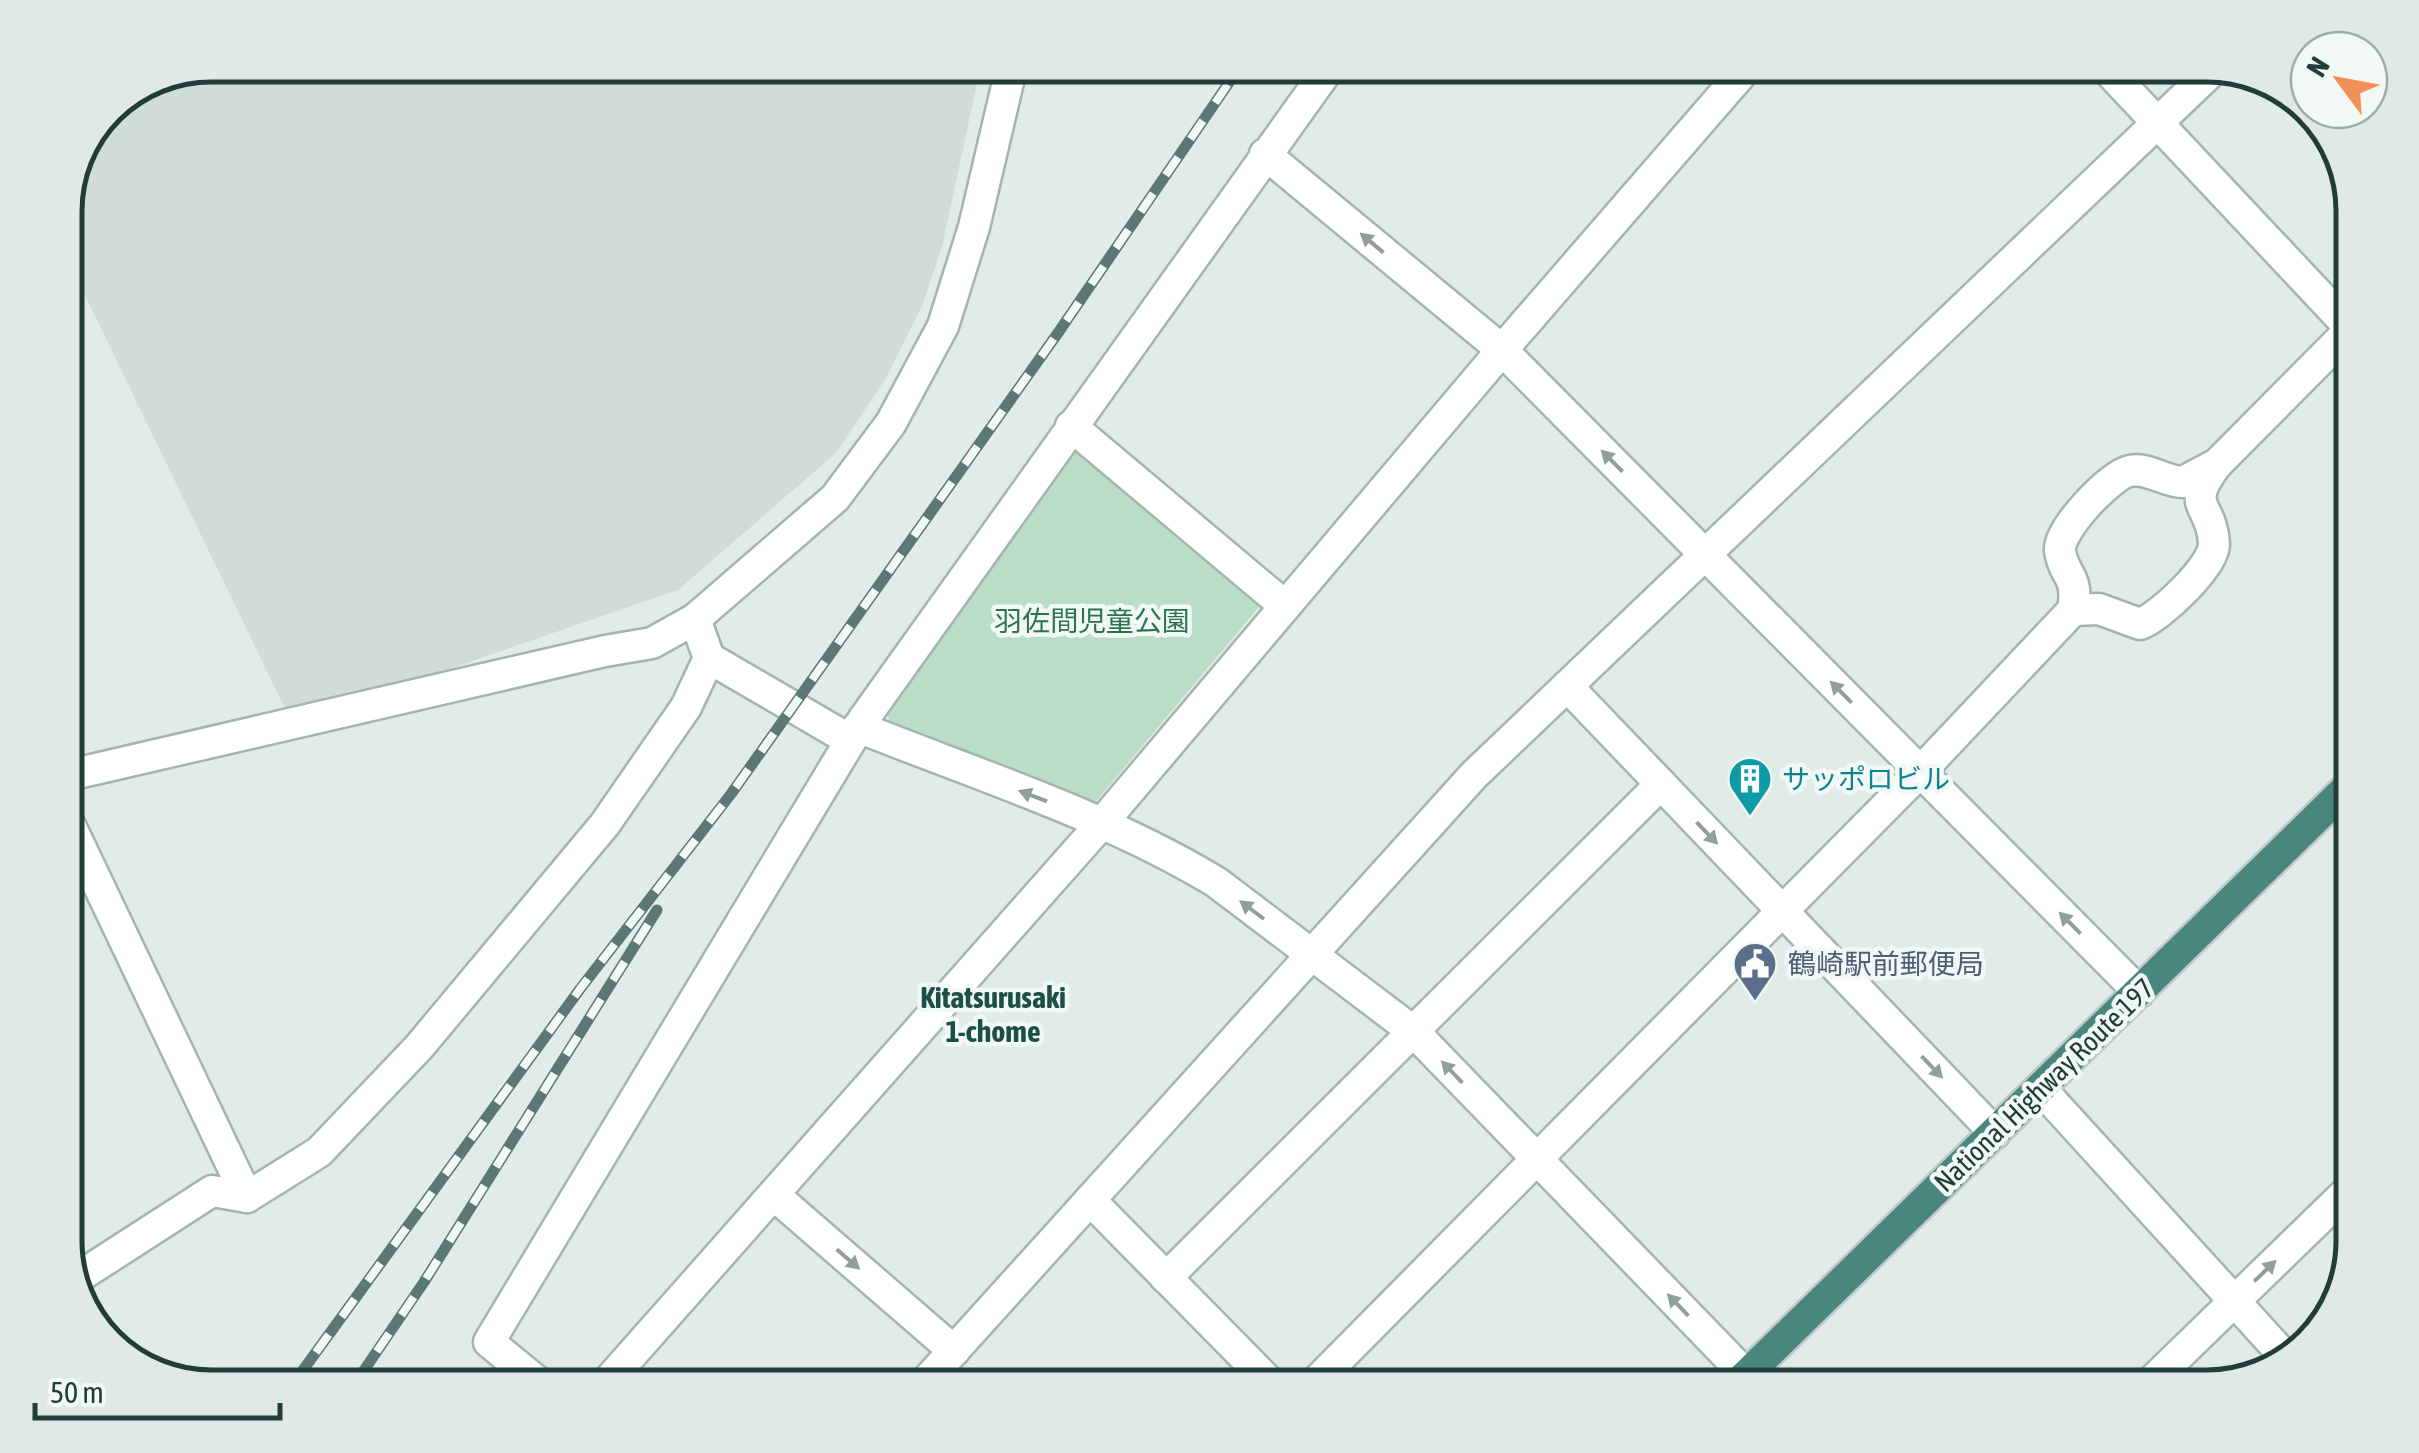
<svg xmlns="http://www.w3.org/2000/svg" width="2419" height="1453" font-family="'Asap Condensed','Noto Sans JP',sans-serif">
	<style>
		.built { fill: #cfdcd7 }
		.green { fill: #baddc7 }
		.lines { fill: none; stroke-linecap: round; stroke-linejoin: round }
		.minor-casing { stroke: #a4b4b0; stroke-width: 35 }
		.tertiary-casing { stroke: #a4b4b0; stroke-width: 35 }
		.trunk-casing { stroke: #c1c9c7; stroke-width: 35 }
		.minor { stroke: #fff; stroke-width: 30 }
		.tertiary { stroke: #fff; stroke-width: 30 }
		.trunk { stroke: #49867e; stroke-width: 30 }
		.rail-casing { stroke: #5c7874; stroke-width: 11 }
		.rail { stroke: #f2f8f6; stroke-width: 8; stroke-dasharray: 22; stroke-linecap: butt }
		.oneway { fill: #909e9c }
		.labels { text-anchor: middle; stroke-width: 9; stroke-linejoin: round; paint-order: stroke }
		.park-label { font-size: 28px; fill: #2b7450; stroke: #f2f8f6 }
		.culture-label { font-size: 28px; fill: #0d838f; stroke: #f2f8f6; text-anchor: start }
		.service-label { font-size: 28px; fill: #4e5e75; stroke: #f2f8f6; text-anchor: start }
		.street-label { font-size: 28px; fill: #213d38; stroke: #f2f8f6 }
		.neighbourhood-label { font-size: 30px; font-weight: bold; fill: #1d4f49; stroke: #f2f8f6 }
		.rim { fill: none; stroke: #213d38; stroke-width: 5 }
	</style>
	<rect width="100%" height="100%" fill="#e1ece8"/>
	<!-- built -->
	<polygon class="built" points="211,65 981,65 942,247 922,306 886,378 836,453 678,590 292,723 65,254 65,202 108,107"/>
	<!-- green -->
	<polygon class="green" points="1086,445 1256,592 1258,608 1097,800 1083,802 890,723 886,710 1068,447"/>
	<g class="lines">
		<defs>
			<g id="minor">
				<polyline points="2103,65 2354,332"/>
				<polyline points="1265,154 1502,350 2139,992"/>
				<polyline points="1071,426 1285,606"/>
				<path d="M 2217,464 C 2183,509 2212,502 2214,544 C 2215,565 2159,618 2140,624 L 2099,609 L 2073,610 C 2079,574 2064,578 2060,551 C 2057,531 2111,474 2130,471 C 2148,467 2165,482 2183,482 Z"/>
				<polyline points="709,658 850,740"/>
				<polyline points="1567,686 1995,1133"/>
				<path d="M 858,727 C 978,775 1105,815 1216,882 L 1414,1032 L 1746,1375"/>
				<polyline points="65,815 247,1197"/>
				<polyline points="2041,1089 2289,1361"/>
				<polyline points="774,1195 954,1351"/>
				<polyline points="1090,1200 1275,1388"/>
				<polyline points="1166,1278 1661,784"/>
				<polyline points="74,1280 212,1191 247,1197 319,1152 419,1047 605,824 686,707 709,658 695,619"/>
				<polyline points="545,1388 489,1342 863,720 1331,65"/>
				<polyline points="602,1388 1102,823 1502,350 1749,65"/>
				<polyline points="2145,1388 2354,1185"/>
			</g>
			<g id="tertiary">
				<polyline points="2217,464 2354,326"/>
				<polyline points="65,776 605,651 652,643 695,619 835,498 891,423 943,326 974,227 1012,65"/>
				<polyline points="920,1388 1474,775 2216,67"/>
				<polyline points="1310,1388 1920,772 2073,610"/>
			</g>
			<polyline id="trunk" points="1733,1388 2354,781"/>
		</defs>
		<!-- minor casing -->
		<use href="#minor" class="minor-casing"/>
		<!-- tertiary casing -->
		<use href="#tertiary" class="tertiary-casing"/>
		<!-- trunk casing -->
		<use href="#trunk" class="trunk-casing"/>
		<!-- minor -->
		<use href="#minor" class="minor"/>
		<!-- tertiary -->
		<use href="#tertiary" class="tertiary"/>
		<!-- trunk -->
		<use href="#trunk" class="trunk"/>
		<defs>
			<g id="rail">
				<polyline points="290,1388 580,989 731,794 1060,330 1241,65"/>
				<polyline points="352,1388 424,1282 657,910"/>
			</g>
		</defs>
		<!-- rail casing -->
		<use href="#rail" class="rail-casing"/>
		<!-- rail -->
		<use href="#rail" class="rail"/>
	</g>
	<!-- one-way arrows -->
	<defs><path id="oneway-solid" d="M-6-.8H1V-3.2L6.5 0L1 3.2V.8H-6Z" transform="scale(2.5)"/></defs>
	<g class="oneway">
		<use href="#oneway-solid" transform="translate(1372 243) rotate(-140)"/>
		<use href="#oneway-solid" transform="translate(1612 461) rotate(-135)"/>
		<use href="#oneway-solid" transform="translate(1841 692) rotate(-135)"/>
		<use href="#oneway-solid" transform="translate(1033 796) rotate(-159)"/>
		<use href="#oneway-solid" transform="translate(1707 833) rotate(46)"/>
		<use href="#oneway-solid" transform="translate(1252 910) rotate(-143)"/>
		<use href="#oneway-solid" transform="translate(2070 923) rotate(-135)"/>
		<use href="#oneway-solid" transform="translate(1932 1067) rotate(46)"/>
		<use href="#oneway-solid" transform="translate(1452 1072) rotate(-134)"/>
		<use href="#oneway-solid" transform="translate(848 1259) rotate(41)"/>
		<use href="#oneway-solid" transform="translate(2265 1271) rotate(-44)"/>
		<use href="#oneway-solid" transform="translate(1678 1305) rotate(-134)"/>
	</g>
	<!-- icons -->
	<defs>
		<symbol id="building-pin" viewBox="-11 -11 22 30"><path d="M0 17L-7.5 6A9.5 9.5 0 1 1 7.5 6Z" fill="#0f9aa8" stroke="#f2f8f6"/><path d="M-4-6H4V6H1V3H-1V6H-4ZM-2.5-4.3h1.7v1.8h-1.7ZM.8-4.3h1.7v1.8H.8ZM-2.5-1h1.7V.8h-1.7ZM.8-1h1.7V.8H.8Z" fill="#fff"/></symbol>
		<symbol id="civic-pin" viewBox="-11 -11 22 30"><path d="M0 17L-7.5 6A9.5 9.5 0 1 1 7.5 6Z" fill="#5c6f8a" stroke="#f2f8f6"/><path d="M-.6-6.5H3V-4.5H.6V-3L4-1V1h2V6H-6V1h2V-1L-.6-3ZM-1.2 2.5V6h2.4V2.5Z" fill="#fff"/></symbol>
	</defs>
	<g fill-rule="evenodd">
		<use href="#building-pin" x="1725" y="754" width="50" height="68"/>
		<use href="#civic-pin" x="1730" y="939" width="50" height="68"/>
	</g>
	<g class="labels">
		<!-- park labels -->
		<g class="park-label">
			<text x="1092" y="631">羽佐間児童公園</text>
		</g>
		<!-- culture labels -->
		<g class="culture-label">
			<text x="1782" y="789">サッポロビル</text>
		</g>
		<!-- service labels -->
		<g class="service-label">
			<text x="1788" y="974">鶴崎駅前郵便局</text>
		</g>
		<!-- street labels -->
		<g class="street-label">
			<text transform="translate(2044 1085) rotate(-44)" y="10">National Highway Route 197</text>
		</g>
		<!-- neighbourhood labels -->
		<g class="neighbourhood-label">
			<text x="993" y="1008">Kitatsurusaki<tspan x="993" dy="34">1-chome</tspan></text>
		</g>
	</g>
	<!-- crop -->
	<path d="M0 0H2419V1453H0ZM211 82H2207A129 129 0 0 1 2336 211V1241A129 129 0 0 1 2207 1370H211A129 129 0 0 1 82 1241V211A129 129 0 0 1 211 82Z" fill="#e1e9e7" fill-rule="evenodd"/>
	<path class="rim" d="M211 82H2207A129 129 0 0 1 2336 211V1241A129 129 0 0 1 2207 1370H211A129 129 0 0 1 82 1241V211A129 129 0 0 1 211 82Z"/>
	<!-- north arrow -->
	<g transform="translate(2339 80) rotate(302)"><circle r="48" fill="#f2f8f6" stroke="#9eadaa" stroke-width="2.5"/>
	<path d="M0-8L18 38L0 25L-18 38Z" fill="#f39058"/>
	<text y="-15" font-size="28" font-weight="bold" text-anchor="middle" fill="#213d38">N</text>
	</g>
	<!-- scale -->
	<path d="M35 1403v15h245v-15" fill="none" stroke="#213d38" stroke-width="5"/>
	<text x="50" y="1403" font-size="30" fill="#213d38" stroke="#f2f8f6" stroke-width="8" paint-order="stroke">50 m</text>
</svg>
